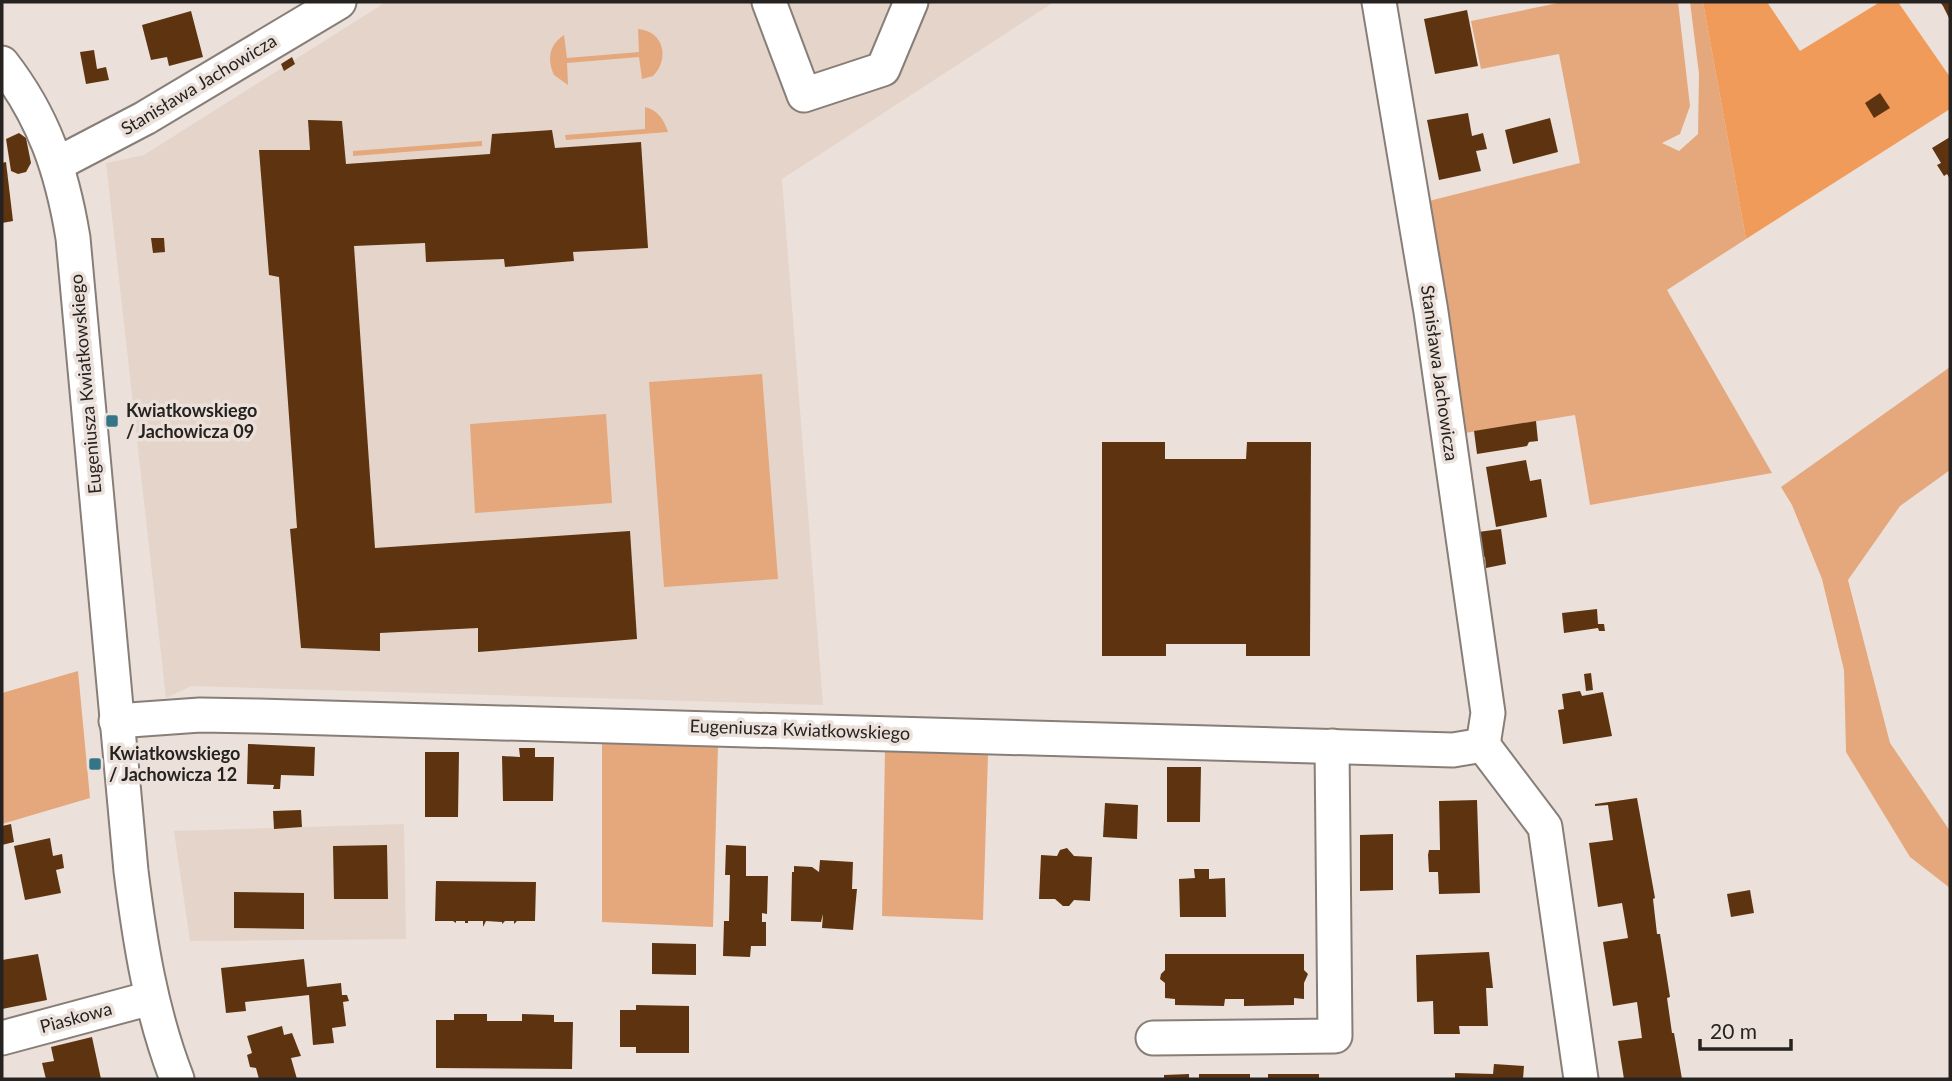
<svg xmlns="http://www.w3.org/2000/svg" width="1952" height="1081" font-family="Lato,sans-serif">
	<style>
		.built { fill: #e5d4c9 }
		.green { fill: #e4a87c }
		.forest { fill: #f09b5a }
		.building { fill: #5e3410 }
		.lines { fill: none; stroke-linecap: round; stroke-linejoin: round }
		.minor-casing { stroke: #877e78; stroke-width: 37 }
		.minor { stroke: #fff; stroke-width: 33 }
		.poi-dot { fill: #347688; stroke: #ebe1da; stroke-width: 2.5 }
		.labels { text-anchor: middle; stroke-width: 7; stroke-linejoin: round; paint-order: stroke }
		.street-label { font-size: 18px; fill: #262220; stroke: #ebe1da }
		.poi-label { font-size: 18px; font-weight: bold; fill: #262220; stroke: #ebe1da; text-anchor: start }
	</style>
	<rect width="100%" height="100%" fill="#ebe1da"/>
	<!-- built -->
	<g class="built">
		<polygon points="386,2 1054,2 782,179 823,705 191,686 166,698 106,163 144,155"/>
		<polygon points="404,824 406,939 190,941 174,831"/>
	</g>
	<!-- green -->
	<g class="green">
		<polygon points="1563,2 1678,2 1690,106 1680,134 1662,143 1679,151 1698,134 1699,74 1690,2 1703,2 1746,239 1667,290 1772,473 1590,505 1575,415 1453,435 1425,202 1580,163 1559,54 1481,69 1471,21"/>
		<path d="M 638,29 C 664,31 670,59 653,76 L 642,79 L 639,57 L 567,63 L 568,85 L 554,75 C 547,59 549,45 564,35 L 567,58 L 639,52 Z"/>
		<path d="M 645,107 C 658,110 664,120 668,132 L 566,140 L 565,135 L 645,129 Z"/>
		<polygon points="482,141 482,146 353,156 353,151"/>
		<polygon points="1950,367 1950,470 1900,506 1848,580 1890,743 1950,831 1950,888 1910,857 1846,752 1844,670 1822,579 1792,505 1781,487"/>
		<polygon points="762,374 778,579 664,587 649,382"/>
		<polygon points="606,414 612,503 475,513 470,424"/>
		<polygon points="78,671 90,798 2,824 2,693"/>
		<polygon points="602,742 718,745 713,927 602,922"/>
		<polygon points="885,750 988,754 983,920 882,916"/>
	</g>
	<!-- forest -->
	<polygon class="forest" points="1703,2 1767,2 1800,51 1880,2 1898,2 1950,77 1950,109 1746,239"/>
	<!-- building -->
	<g class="building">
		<polygon points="1940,2 1950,2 1950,20 1943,6"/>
		<polygon points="1467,10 1478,66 1435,74 1424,19"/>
		<polygon points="191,11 203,57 169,66 167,57 151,60 142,25"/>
		<polygon points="94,50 97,69 106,67 109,80 86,84 80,52"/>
		<polygon points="292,57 295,64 284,71 281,64"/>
		<polygon points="1880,93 1890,108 1874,118 1865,103"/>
		<polygon points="1468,113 1472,136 1483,133 1487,149 1476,151 1481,171 1439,180 1427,120"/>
		<polygon points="1550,118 1558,152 1513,164 1505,130"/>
		<polygon points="308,120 342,121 346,164 490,154 492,134 552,130 555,148 641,142 648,248 573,252 574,261 505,267 504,259 426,262 425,243 354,246 375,548 630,531 637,639 478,652 478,628 380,633 380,651 301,648 290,529 297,528 279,277 269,275 259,150 310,150"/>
		<polygon points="19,133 26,138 31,163 26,172 18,174 11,171 6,139"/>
		<polygon points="1950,137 1950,179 1947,174 1944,176 1937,165 1941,163 1932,148"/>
		<polygon points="6,162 13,221 2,223 2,163"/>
		<polygon points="151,238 164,238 165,252 153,253"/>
		<polygon points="1536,421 1538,441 1529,442 1527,446 1477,454 1474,431"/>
		<polygon points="1102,442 1165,442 1165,459 1246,459 1247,442 1311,442 1310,656 1246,656 1246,644 1166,644 1166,656 1102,656"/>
		<polygon points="1526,460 1530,481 1541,479 1547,517 1496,527 1486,467"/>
		<polygon points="1501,529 1506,564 1486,568 1485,557 1481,558 1478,532"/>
		<polygon points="1597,609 1598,624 1604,624 1605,631 1599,631 1598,628 1564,633 1562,613"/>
		<polygon points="1591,673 1593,690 1586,691 1584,674"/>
		<polygon points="1580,691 1582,696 1603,692 1612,736 1563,744 1558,710 1564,709 1562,694"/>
		<polygon points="248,744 315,747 314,776 281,775 280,789 273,789 274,785 247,784"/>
		<polygon points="519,748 535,748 535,757 554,757 553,801 503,801 502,756 520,757"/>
		<polygon points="425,752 459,752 458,817 425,817"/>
		<polygon points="1167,767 1201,767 1200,822 1167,822"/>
		<polygon points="1637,798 1655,898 1653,899 1657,934 1660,934 1670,997 1667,998 1672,1033 1674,1033 1682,1079 1624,1079 1618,1041 1642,1038 1637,1002 1613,1006 1603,942 1628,938 1622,903 1598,907 1589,843 1613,840 1608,805 1595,806 1595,804"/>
		<polygon points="1477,800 1480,893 1439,894 1438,872 1429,872 1428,855 1429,850 1440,850 1439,801"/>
		<polygon points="1105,803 1138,805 1137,839 1103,837"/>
		<polygon points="301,810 302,827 274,829 273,811"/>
		<polygon points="11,824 14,842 2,845 2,826"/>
		<polygon points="1393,834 1393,890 1360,891 1360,835"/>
		<polygon points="50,838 53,856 62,854 64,868 56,870 61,893 25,900 14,846"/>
		<polygon points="387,845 388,899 334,899 333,846"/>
		<polygon points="726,845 746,846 746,876 768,876 767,914 762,913 762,922 766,922 766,946 751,946 750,957 723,956 724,921 729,921 730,875 725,875"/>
		<polygon points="1067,848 1074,856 1092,857 1090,901 1074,900 1069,906 1063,906 1055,899 1039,899 1041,855 1057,856 1060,850"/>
		<polygon points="820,860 853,862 852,889 857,889 853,930 822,928 823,914 821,922 791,921 792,872 794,872 794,866 812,867 819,872"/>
		<polygon points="1194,869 1209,869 1209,879 1225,878 1226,917 1180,917 1179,879 1195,878"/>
		<polygon points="436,881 536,882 535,921 517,921 514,924 514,921 505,921 502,924 502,922 486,921 483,927 483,921 468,921 468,923 465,923 465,921 456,921 456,923 453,921 435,921"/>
		<polygon points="1750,890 1754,913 1731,917 1727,894"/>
		<polygon points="234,892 304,893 304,929 234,928"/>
		<polygon points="652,943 696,944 696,975 652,974"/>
		<polygon points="1489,952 1493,988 1486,988 1488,1026 1459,1026 1460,1034 1434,1034 1433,1001 1417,1002 1416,955"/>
		<polygon points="38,954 47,1000 2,1009 2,960"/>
		<polygon points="1165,954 1304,954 1304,970 1308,974 1304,983 1304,999 1294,998 1294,1005 1244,1006 1244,999 1225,999 1224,1006 1175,1005 1175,999 1165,998 1165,983 1160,979 1161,974 1165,970"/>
		<polygon points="304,959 307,987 341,983 342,995 347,995 349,1001 343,1002 346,1026 332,1028 334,1043 313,1045 309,995 245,1002 246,1011 226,1013 221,968"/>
		<polygon points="636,1005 689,1006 689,1053 636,1053 636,1047 620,1047 620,1010 636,1010"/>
		<polygon points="454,1014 487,1014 487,1021 522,1021 522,1014 554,1015 554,1022 573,1022 572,1069 436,1068 436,1020 454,1020"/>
		<polygon points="282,1026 284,1035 292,1033 301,1056 291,1058 297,1079 259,1079 256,1068 250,1067 247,1055 252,1053 247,1036"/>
		<polygon points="92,1037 101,1079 46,1079 42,1063 54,1061 51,1047"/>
		<polygon points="1494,1064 1524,1066 1523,1079 1455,1079 1455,1073 1493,1074"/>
		<polygon points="1189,1074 1189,1079 1164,1079 1164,1075"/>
		<rect x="1199" y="1074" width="51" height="5"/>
		<rect x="1268" y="1074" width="51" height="5"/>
	</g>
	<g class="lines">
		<defs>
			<g id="minor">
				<polyline points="769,2 804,95 883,69 911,2"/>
				<polyline points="1379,2 1431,312 1488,713 1483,745"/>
				<path d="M 2,63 C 44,117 62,171 73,238 L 131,871 C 140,943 151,1012 177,1079"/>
				<polyline points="57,164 145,118 339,2"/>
				<polyline points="116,721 200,715 258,716 1453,750 1483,745"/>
				<polyline points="1483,745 1545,827 1581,1079"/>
				<polyline points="2,1038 151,998"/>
				<polyline points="1153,1038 1335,1036 1332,746"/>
			</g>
		</defs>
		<!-- minor casing -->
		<use href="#minor" class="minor-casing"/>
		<!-- minor -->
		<use href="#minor" class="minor"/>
	</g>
	<!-- markers -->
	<g class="poi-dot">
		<rect x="105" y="414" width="14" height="14" rx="3.5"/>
		<rect x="88" y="757" width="14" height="14" rx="3.5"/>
	</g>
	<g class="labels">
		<!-- street labels -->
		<g class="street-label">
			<text transform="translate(199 85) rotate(-31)" y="6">Stanisława Jachowicza</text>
			<text transform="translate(1439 373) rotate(82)" y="6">Stanisława Jachowicza</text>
			<text transform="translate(86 384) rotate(-95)" y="6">Eugeniusza Kwiatkowskiego</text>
			<text transform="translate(800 730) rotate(2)" y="6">Eugeniusza Kwiatkowskiego</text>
			<text transform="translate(76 1018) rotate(-15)" y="6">Piaskowa</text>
		</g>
		<!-- poi labels -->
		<g class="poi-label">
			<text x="126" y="417">Kwiatkowskiego<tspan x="126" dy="21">/ Jachowicza 09</tspan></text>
			<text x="109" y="760">Kwiatkowskiego<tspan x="109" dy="21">/ Jachowicza 12</tspan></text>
		</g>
	</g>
	<!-- border -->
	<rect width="1952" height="1081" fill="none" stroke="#262220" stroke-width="7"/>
	<!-- scale -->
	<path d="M1700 1039v10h91v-10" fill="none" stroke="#262220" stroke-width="3.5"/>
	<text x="1710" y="1039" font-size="21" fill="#262220" stroke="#ebe1da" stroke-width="5" paint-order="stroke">20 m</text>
</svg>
